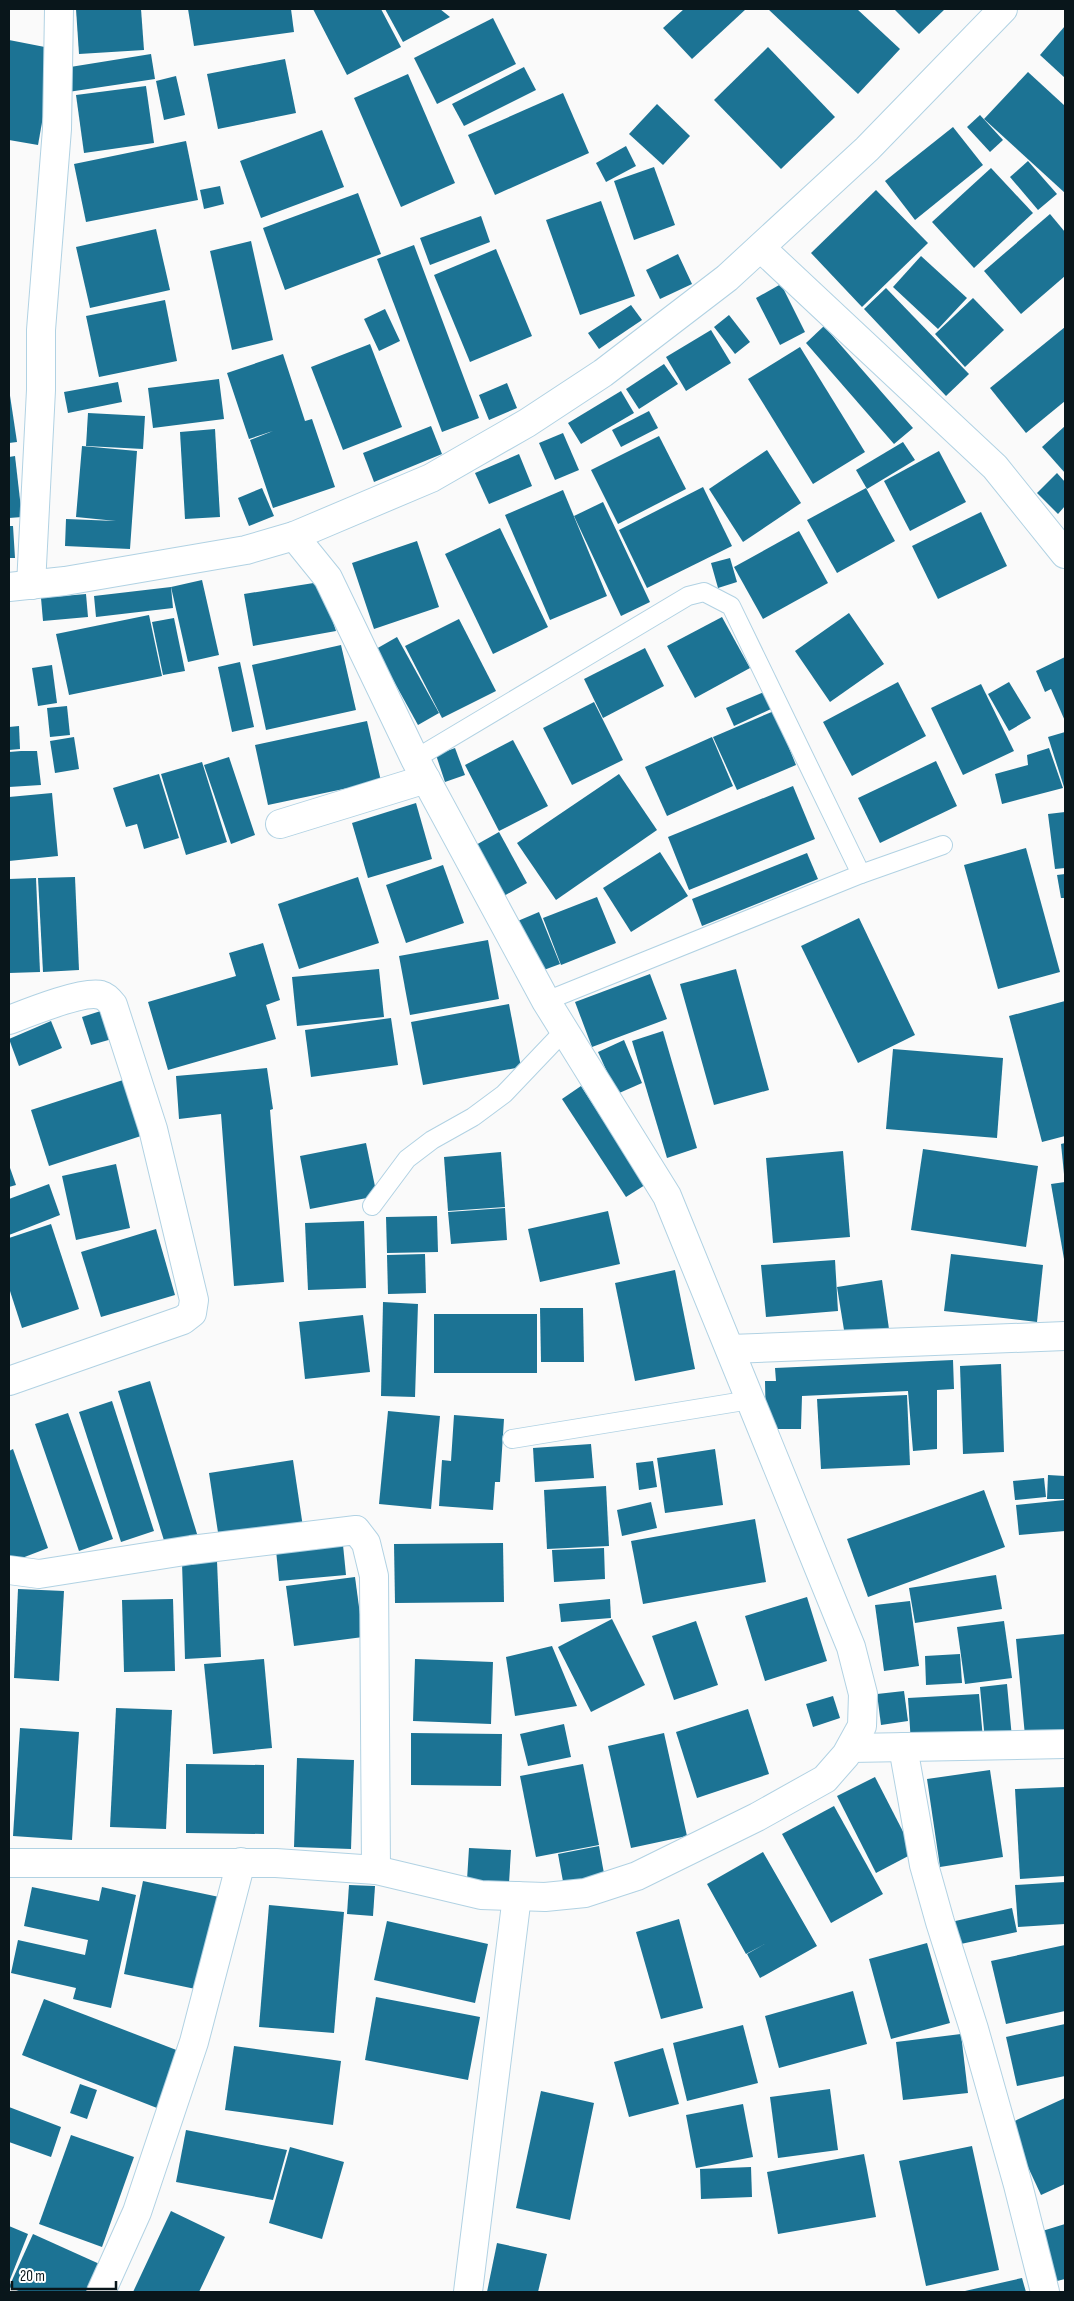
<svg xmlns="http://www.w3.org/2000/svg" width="1074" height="2301" font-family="'Sofia Sans Condensed',sans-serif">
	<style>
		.building { fill: #1c7394 }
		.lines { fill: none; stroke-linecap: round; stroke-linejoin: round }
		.service-casing { stroke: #b1d2e3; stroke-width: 20 }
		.minor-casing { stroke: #b1d2e3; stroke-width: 30 }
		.tertiary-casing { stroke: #b1d2e3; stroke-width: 30 }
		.service { stroke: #fff; stroke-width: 18 }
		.minor { stroke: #fff; stroke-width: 28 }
		.tertiary { stroke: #fff; stroke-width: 28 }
	</style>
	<rect width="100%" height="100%" fill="#fafafa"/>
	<!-- building -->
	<g class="building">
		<polygon points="76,9 141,9 144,50 79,54"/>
		<polygon points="188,9 291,9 294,32 194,46"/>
		<polygon points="313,9 381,9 401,47 347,75"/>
		<polygon points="385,9 440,9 450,17 403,42"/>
		<polygon points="684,9 746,9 692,59 663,28"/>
		<polygon points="768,9 857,9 900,49 858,94"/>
		<polygon points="894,9 945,9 919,34"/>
		<polygon points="493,18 516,64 437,104 414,58"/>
		<polygon points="1065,26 1065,78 1040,55"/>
		<polygon points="9,40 55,49 38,145 9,140"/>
		<polygon points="768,47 835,117 781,169 714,100"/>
		<polygon points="151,54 155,79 68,92 64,68"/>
		<polygon points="285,59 296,113 218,129 207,74"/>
		<polygon points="524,67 536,90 464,126 452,104"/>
		<polygon points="1028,72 1065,106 1065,193 984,119"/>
		<polygon points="408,74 455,183 401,207 354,98"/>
		<polygon points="176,76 185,115 164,120 156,81"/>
		<polygon points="146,86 154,143 84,153 76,95"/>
		<polygon points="563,93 589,153 495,195 468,135"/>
		<polygon points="657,104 690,136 663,165 629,134"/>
		<polygon points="980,115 1003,140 990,152 967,127"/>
		<polygon points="953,127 983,165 915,220 885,181"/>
		<polygon points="322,130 344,187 261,218 240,161"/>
		<polygon points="186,141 198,200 86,222 74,164"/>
		<polygon points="626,146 636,166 606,182 596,163"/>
		<polygon points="1028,161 1057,194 1038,210 1010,177"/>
		<polygon points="654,167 675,225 634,240 614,181"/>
		<polygon points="991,168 1033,213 974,268 932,222"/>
		<polygon points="220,186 224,204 204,209 200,190"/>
		<polygon points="876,190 928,243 862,307 811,253"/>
		<polygon points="358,193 381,254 285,290 263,228"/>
		<polygon points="601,201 635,296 580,315 546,220"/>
		<polygon points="1050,214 1065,232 1065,276 1021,314 984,271"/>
		<polygon points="481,216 490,242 430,265 420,238"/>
		<polygon points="156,229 170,290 90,308 76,247"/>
		<polygon points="251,241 273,340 232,350 210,251"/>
		<polygon points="414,245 479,418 442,432 377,259"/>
		<polygon points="496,249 532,336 470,362 434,275"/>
		<polygon points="678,254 692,284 660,299 646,270"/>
		<polygon points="921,256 967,298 938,329 893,287"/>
		<polygon points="781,284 805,332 780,345 756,298"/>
		<polygon points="886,288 969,374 946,396 864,309"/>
		<polygon points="973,298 1004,330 965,367 935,334"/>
		<polygon points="165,300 177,361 99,377 86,316"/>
		<polygon points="631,305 642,320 599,349 588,333"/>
		<polygon points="385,309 400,341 379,351 364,319"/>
		<polygon points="729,315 750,342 735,354 714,327"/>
		<polygon points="824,326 913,428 894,444 806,343"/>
		<polygon points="1065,327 1065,401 1026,433 990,388"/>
		<polygon points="711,330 731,363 686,391 666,357"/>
		<polygon points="370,344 402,427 343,450 311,367"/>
		<polygon points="800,347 865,452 813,484 748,379"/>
		<polygon points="283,354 305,421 312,419 335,487 273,508 250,440 273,431 249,439 227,373"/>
		<polygon points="664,364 678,384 639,409 626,389"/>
		<polygon points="219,379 224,419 153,428 148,388"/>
		<polygon points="118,382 122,402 68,413 64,392"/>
		<polygon points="507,383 517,408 489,420 479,395"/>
		<polygon points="9,389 17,442 9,443"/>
		<polygon points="621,391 634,413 581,444 568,423"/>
		<polygon points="649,411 658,428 621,447 612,430"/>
		<polygon points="88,413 145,416 143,449 86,446"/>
		<polygon points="431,426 442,454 374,482 363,453"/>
		<polygon points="1065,426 1065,473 1042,447"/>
		<polygon points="215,429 220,517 185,519 180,432"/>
		<polygon points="563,433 579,470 555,480 539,443"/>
		<polygon points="659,436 686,489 618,524 591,470"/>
		<polygon points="903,442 915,460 867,489 856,470"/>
		<polygon points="82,446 137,451 130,549 65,546 66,519 116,521 76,517"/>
		<polygon points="767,450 801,503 743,542 709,489"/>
		<polygon points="939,451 966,502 910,531 884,481"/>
		<polygon points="519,454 532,486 489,504 475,473"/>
		<polygon points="15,456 22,517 9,518 9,457"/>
		<polygon points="1057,473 1065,482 1065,506 1058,514 1037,493"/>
		<polygon points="703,487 732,546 647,588 619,530"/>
		<polygon points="262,488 274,516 249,526 238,498"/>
		<polygon points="866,488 895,541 837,573 807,520"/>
		<polygon points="563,490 607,596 550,620 505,515"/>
		<polygon points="603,502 650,602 621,616 574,516"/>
		<polygon points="981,512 1007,566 938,599 912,546"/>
		<polygon points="9,526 13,526 15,558 9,558"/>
		<polygon points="500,528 548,627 493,654 445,554"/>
		<polygon points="799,531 828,583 763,619 734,567"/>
		<polygon points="417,541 439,607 374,629 352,563"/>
		<polygon points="730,558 737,582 718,588 711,563"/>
		<polygon points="202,580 219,655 188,662 171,587"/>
		<polygon points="320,582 336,631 253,646 244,594"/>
		<polygon points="171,587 173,608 96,617 94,596"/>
		<polygon points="86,594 88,617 43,621 41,598"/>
		<polygon points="849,613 884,664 830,702 795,651"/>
		<polygon points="149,615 162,676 69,695 56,634"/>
		<polygon points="722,617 750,668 695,698 667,646"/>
		<polygon points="174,618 185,671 163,675 152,622"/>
		<polygon points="459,619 496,691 442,718 405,646"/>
		<polygon points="397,637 439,713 418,725 376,649"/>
		<polygon points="341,645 356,710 266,730 252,665"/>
		<polygon points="645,648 664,686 603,718 584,679"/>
		<polygon points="1065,657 1065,721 1051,689 1045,692 1036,671"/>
		<polygon points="240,662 254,727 232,732 218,667"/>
		<polygon points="52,665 57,703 38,706 32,668"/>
		<polygon points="898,682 926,736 852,776 823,722"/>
		<polygon points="1009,682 1031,718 1009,731 988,694"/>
		<polygon points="981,684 1014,751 963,775 931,708"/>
		<polygon points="764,692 771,709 734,726 726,708"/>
		<polygon points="594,702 623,760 572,785 543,728"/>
		<polygon points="67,706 70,735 50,737 47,708"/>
		<polygon points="774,711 796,765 737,790 713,737"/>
		<polygon points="367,721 381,781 268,805 255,745"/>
		<polygon points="19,726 20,749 9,750 9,727"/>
		<polygon points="1065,732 1065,787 1064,787 1048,737"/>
		<polygon points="74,737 79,769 55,773 50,741"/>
		<polygon points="712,737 733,786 667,816 645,767"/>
		<polygon points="513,740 548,806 499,831 465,765"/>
		<polygon points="455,748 465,775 445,782 436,755"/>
		<polygon points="1049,748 1063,788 1002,804 995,774 1028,765 1027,755"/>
		<polygon points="21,751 37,751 41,785 9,787 9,752"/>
		<polygon points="229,757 255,835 231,844 204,765"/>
		<polygon points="936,761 957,806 880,843 858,798"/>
		<polygon points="202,762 227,842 186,855 161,774"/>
		<polygon points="159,774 179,838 144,849 137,824 126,827 113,788"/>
		<polygon points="619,774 657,830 556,900 517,843"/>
		<polygon points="793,786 815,839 689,890 668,837"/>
		<polygon points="52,793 58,856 9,861 9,797"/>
		<polygon points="416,803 432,859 368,878 352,823"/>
		<polygon points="1065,812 1065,868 1055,869 1048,814"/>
		<polygon points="499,832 527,883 502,897 474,846"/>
		<polygon points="1026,848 1060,972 998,989 964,865"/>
		<polygon points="660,852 688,896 631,932 603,888"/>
		<polygon points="807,853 818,879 702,926 692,899"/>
		<polygon points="443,865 464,923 406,943 386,885"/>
		<polygon points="1065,874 1065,898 1061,898 1057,875"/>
		<polygon points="75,877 79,970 43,972 38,878"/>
		<polygon points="358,877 379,943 299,969 278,904"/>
		<polygon points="36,878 40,972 9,973 9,879"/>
		<polygon points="597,897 616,943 561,965 543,918"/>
		<polygon points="539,912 560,964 533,974 513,923"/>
		<polygon points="859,918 915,1035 858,1063 801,946"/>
		<polygon points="488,940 499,999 410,1015 399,956"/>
		<polygon points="263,943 280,1000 266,1005 276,1039 168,1070 148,1002 236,976 229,953"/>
		<polygon points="379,969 384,1017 297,1026 292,977"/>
		<polygon points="736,969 769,1090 714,1105 680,984"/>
		<polygon points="650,974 667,1019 592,1047 575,1002"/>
		<polygon points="1065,1001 1065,1136 1042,1142 1009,1016"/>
		<polygon points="509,1004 521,1067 423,1085 411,1022"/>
		<polygon points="110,1008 119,1037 91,1045 82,1017"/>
		<polygon points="391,1018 398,1065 311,1077 305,1030"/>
		<polygon points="51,1021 62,1048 19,1066 9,1039"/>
		<polygon points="663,1031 697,1148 667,1158 632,1041"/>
		<polygon points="624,1040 642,1083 617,1094 598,1052"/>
		<polygon points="893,1049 1003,1058 997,1138 886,1129"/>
		<polygon points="267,1068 273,1109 270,1110 284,1282 234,1286 221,1114 179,1119 176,1076"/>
		<polygon points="123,1080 141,1136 49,1166 31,1110"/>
		<polygon points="581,1086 645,1185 626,1197 562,1099"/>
		<polygon points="366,1143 377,1196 310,1209 300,1156"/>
		<polygon points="1065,1143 1065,1174 1064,1174 1061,1144"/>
		<polygon points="923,1149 1038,1166 1026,1247 911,1230"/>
		<polygon points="843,1151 850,1237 773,1243 766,1158"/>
		<polygon points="501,1152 505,1207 448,1211 444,1157"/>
		<polygon points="116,1164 130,1228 76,1240 62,1176"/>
		<polygon points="9,1165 16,1185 9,1187"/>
		<polygon points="1065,1182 1065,1259 1064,1259 1051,1184"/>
		<polygon points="49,1184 60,1215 9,1235 9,1199"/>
		<polygon points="505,1208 507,1240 451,1244 448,1212"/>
		<polygon points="608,1211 620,1264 540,1282 528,1229"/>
		<polygon points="437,1216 438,1252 387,1253 386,1217"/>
		<polygon points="364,1221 366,1288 308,1290 305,1223"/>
		<polygon points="51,1224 79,1309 22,1328 9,1288 9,1238"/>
		<polygon points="156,1229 175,1295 101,1317 81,1252"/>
		<polygon points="425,1254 426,1293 388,1294 387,1255"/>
		<polygon points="951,1254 1043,1265 1037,1322 944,1311"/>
		<polygon points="835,1260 838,1311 766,1317 761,1265"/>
		<polygon points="675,1270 695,1369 635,1381 615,1283"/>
		<polygon points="882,1280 889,1329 845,1336 837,1287"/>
		<polygon points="383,1302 418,1304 415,1397 381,1396"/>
		<polygon points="540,1308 583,1308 584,1362 541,1362"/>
		<rect x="434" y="1314" width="103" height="59"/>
		<polygon points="363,1315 370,1372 305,1379 299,1322"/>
		<polygon points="953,1360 954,1389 937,1390 937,1449 913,1451 908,1391 802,1396 801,1429 766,1429 765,1381 776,1381 775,1368"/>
		<polygon points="1001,1364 1004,1452 963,1454 960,1366"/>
		<polygon points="150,1381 198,1537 166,1547 118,1391"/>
		<polygon points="907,1395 910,1465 821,1469 817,1399"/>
		<polygon points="112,1401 154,1531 121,1542 79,1412"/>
		<polygon points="388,1411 440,1416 431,1509 379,1504"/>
		<polygon points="68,1413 113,1539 79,1551 35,1424"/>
		<polygon points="454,1415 504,1419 500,1482 495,1482 493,1510 439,1506 442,1460 451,1461"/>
		<polygon points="591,1444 594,1478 535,1482 533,1448"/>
		<polygon points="13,1449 48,1548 9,1563 9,1451"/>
		<polygon points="715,1449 723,1505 665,1513 657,1458"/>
		<polygon points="293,1460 303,1527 219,1539 209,1473"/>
		<polygon points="653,1461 657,1487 639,1490 636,1463"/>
		<polygon points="1048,1475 1065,1476 1065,1499 1047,1499"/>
		<polygon points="1044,1478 1046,1497 1015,1500 1013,1481"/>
		<polygon points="606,1486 609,1546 547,1549 544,1490"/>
		<polygon points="984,1490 1005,1547 868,1597 847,1539"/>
		<polygon points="1065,1500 1065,1531 1019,1535 1016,1505"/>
		<polygon points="651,1502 657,1528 622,1536 617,1510"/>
		<polygon points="755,1519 766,1582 643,1604 631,1541"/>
		<polygon points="503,1543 504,1602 395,1603 394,1544"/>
		<polygon points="343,1545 346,1575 279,1581 276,1550"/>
		<polygon points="604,1548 605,1579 554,1582 552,1550"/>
		<polygon points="217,1561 221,1657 185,1659 182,1562"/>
		<polygon points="996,1575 1002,1609 915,1623 909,1588"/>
		<polygon points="355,1577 363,1637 294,1646 286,1586"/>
		<polygon points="18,1589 64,1591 59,1681 14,1678"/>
		<polygon points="807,1597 827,1661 765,1681 745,1616"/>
		<polygon points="173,1599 175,1671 124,1672 122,1600"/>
		<polygon points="610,1599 611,1618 561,1622 559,1604"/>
		<polygon points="910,1601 919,1666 884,1671 875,1605"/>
		<polygon points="612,1619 645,1685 591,1712 558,1647"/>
		<polygon points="696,1621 718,1685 674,1700 652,1636"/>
		<polygon points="1004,1621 1012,1678 965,1684 957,1627"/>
		<polygon points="1065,1634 1065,1733 1025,1736 1016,1639"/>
		<polygon points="552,1646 577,1706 515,1716 506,1657"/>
		<polygon points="960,1654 962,1683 926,1685 925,1656"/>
		<polygon points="264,1659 272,1748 213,1754 204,1664"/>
		<polygon points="415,1659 493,1662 491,1724 413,1721"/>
		<polygon points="1007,1684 1012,1738 985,1741 980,1687"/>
		<polygon points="904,1691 908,1721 881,1725 877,1694"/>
		<polygon points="979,1694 983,1739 911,1743 908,1698"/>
		<polygon points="833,1696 840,1718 813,1727 806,1704"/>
		<polygon points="116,1708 172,1710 166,1829 110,1827"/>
		<polygon points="748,1709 769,1774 697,1798 676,1732"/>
		<polygon points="564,1724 571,1757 528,1766 520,1734"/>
		<polygon points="20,1728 79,1732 72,1840 13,1836"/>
		<polygon points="411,1733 502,1734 501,1786 411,1785"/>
		<polygon points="664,1733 687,1836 631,1848 608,1746"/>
		<polygon points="297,1758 354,1760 351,1849 294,1847"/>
		<polygon points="186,1764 264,1765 264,1834 186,1833"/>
		<polygon points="583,1764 599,1845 536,1857 520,1776"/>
		<polygon points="990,1770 1003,1857 940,1867 927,1779"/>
		<polygon points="875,1777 914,1853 876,1873 837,1796"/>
		<polygon points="1065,1787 1065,1876 1020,1879 1015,1789"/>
		<polygon points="834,1806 883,1894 831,1923 782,1834"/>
		<polygon points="599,1846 605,1879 564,1887 558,1854"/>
		<polygon points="469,1848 511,1850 509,1883 467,1880"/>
		<polygon points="763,1852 817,1946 760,1978 747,1954 765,1944 746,1954 707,1884"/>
		<polygon points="143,1881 224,1898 205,1991 124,1974"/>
		<polygon points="1065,1882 1065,1924 1018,1927 1015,1885"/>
		<polygon points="349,1885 375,1886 373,1916 347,1914"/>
		<polygon points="32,1887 99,1901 102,1887 136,1895 111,2008 73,1999 76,1988 11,1973 18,1940 85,1955 88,1940 24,1926"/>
		<polygon points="269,1905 344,1912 334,2033 259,2027"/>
		<polygon points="1012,1908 1017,1932 956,1945 951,1922"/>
		<polygon points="679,1919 703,2008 661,2019 636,1932"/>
		<polygon points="387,1921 488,1944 475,2003 374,1980"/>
		<polygon points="927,1943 950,2023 891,2039 869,1959"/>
		<polygon points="1065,1945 1065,2011 1006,2024 991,1961"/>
		<polygon points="853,1991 867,2044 779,2068 765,2016"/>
		<polygon points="376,1997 480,2017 468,2080 365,2060"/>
		<polygon points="44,1999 179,2051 157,2108 22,2055"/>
		<polygon points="1065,2024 1065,2076 1017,2086 1006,2037"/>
		<polygon points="743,2025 758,2083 687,2101 673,2043"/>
		<polygon points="961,2034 968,2093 903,2100 896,2042"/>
		<polygon points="234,2046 341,2061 333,2125 225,2110"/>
		<polygon points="663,2048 679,2104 629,2117 614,2062"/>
		<polygon points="80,2084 97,2090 87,2119 70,2113"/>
		<polygon points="830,2089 838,2150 778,2158 770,2097"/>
		<polygon points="541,2091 594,2103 570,2220 516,2208"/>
		<polygon points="1065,2098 1065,2184 1041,2195 1008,2124"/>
		<polygon points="743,2104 753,2157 696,2168 686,2115"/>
		<polygon points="9,2107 61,2127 51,2157 9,2142"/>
		<polygon points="186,2130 287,2150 273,2200 176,2182"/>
		<polygon points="71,2135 134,2157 102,2247 39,2224"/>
		<polygon points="972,2146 999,2270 926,2286 899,2161"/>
		<polygon points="290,2147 344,2162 322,2239 269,2223"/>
		<polygon points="864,2154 876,2217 778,2234 767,2172"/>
		<polygon points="751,2167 752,2197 701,2199 700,2169"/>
		<polygon points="171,2211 225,2237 199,2292 133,2292"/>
		<polygon points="1065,2224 1065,2279 1053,2282 1039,2232"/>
		<polygon points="9,2226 28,2234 9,2282"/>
		<polygon points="33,2234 104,2266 92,2292 21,2292 9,2287"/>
		<polygon points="497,2243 547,2254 538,2292 487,2292"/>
		<polygon points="1022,2278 1026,2292 965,2292 965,2291"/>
	</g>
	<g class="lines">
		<defs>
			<g id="service">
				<polyline points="415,759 688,596 704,592 731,606 861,874"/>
				<polyline points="546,1001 861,874 943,845"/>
				<polyline points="372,1206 407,1159 432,1140 473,1117 504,1094 564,1031"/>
				<polyline points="512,1439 750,1400"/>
			</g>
			<g id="minor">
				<polyline points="31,585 41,390 41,330 57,129 59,9"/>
				<polyline points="280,824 426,779"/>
				<path d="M 9,1020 C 27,1013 84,990 101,995 C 105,996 110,1001 113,1005 L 153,1129 L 194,1300 L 192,1313 L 183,1320 L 9,1381"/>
				<polyline points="730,1349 1065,1336"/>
				<polyline points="9,1570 39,1574 191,1550 356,1530 366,1543 374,1576 376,1870"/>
				<polyline points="903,1747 924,1865 940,1922 974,2029 1018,2185 1045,2292"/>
				<polyline points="851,1748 1065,1744"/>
				<polyline points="9,1863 276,1863 376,1870 481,1895 545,1897 585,1893 637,1876 757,1817 825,1779 846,1755 862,1726 863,1694 851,1647 667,1196 546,1001 415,759 328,578 294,536"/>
				<polyline points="101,2292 137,2212 194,2042 241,1862"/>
				<polyline points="468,2292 517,1896"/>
			</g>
			<g id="tertiary">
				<polyline points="761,248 995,467 1065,554"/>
				<polyline points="9,587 65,581 246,550 294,536 431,478 527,423 603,373 727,278 867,149 1003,9"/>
			</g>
		</defs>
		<!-- service casing -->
		<use href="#service" class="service-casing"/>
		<!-- minor casing -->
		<use href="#minor" class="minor-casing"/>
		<!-- tertiary casing -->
		<use href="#tertiary" class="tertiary-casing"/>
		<!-- service -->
		<use href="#service" class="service"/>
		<!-- minor -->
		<use href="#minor" class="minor"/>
		<!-- tertiary -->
		<use href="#tertiary" class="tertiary"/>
	</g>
	<!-- border -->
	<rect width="1074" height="2301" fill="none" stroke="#09161b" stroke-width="20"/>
	<!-- scale -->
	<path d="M12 2281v8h104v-8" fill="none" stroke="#09161b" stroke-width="2.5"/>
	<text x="20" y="2281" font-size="15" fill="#09161b" stroke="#ffffff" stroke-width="4" paint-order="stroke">20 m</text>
</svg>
